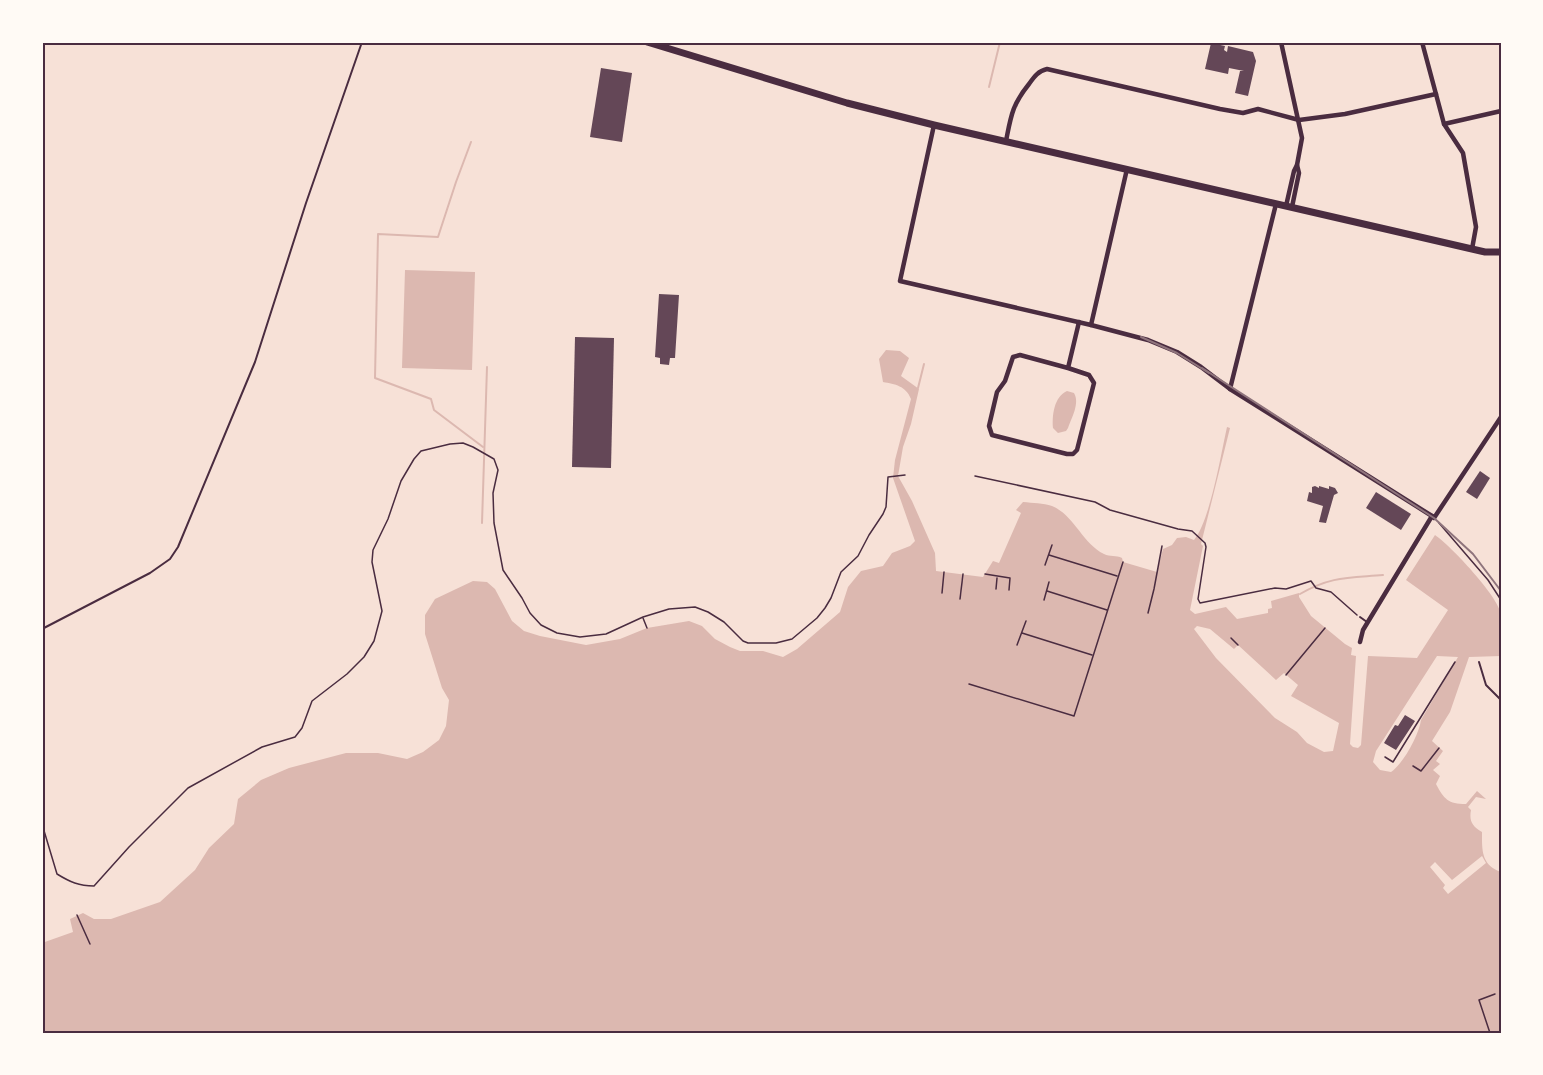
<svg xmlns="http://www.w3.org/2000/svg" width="1543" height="1075" font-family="Figtree,sans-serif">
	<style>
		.water { fill: #dcb8b0; fill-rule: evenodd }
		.pier { fill: #f7e1d7 }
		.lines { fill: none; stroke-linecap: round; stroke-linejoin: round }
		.stream { stroke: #dcb8b0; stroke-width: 2 }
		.building { fill: #644757 }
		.path { stroke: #4a2c40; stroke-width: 1.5 }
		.service { stroke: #4a2c40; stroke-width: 2 }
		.minor { stroke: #4a2c40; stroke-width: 4.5 }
		.secondary { stroke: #4a2c40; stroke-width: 7 }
		.rail { stroke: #8f747c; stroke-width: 2 }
		.neatline { fill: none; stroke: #4a2c40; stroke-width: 2 }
	</style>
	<rect width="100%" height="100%" fill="#f7e1d7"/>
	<!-- water -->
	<g class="water">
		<polygon points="405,270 475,272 472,370 402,368"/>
		<path d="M 886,350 L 900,351 L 909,358 L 901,376 L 919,389 L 911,424 L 903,447 L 898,476 L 912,501 L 935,553 L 936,571 L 983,577 L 993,561 L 999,563 L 1021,513 L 1016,510 L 1023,502 C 1033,503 1043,503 1052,506 C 1074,515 1082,543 1104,554 C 1110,557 1116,555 1122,558 L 1123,562 L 1157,572 L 1163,549 L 1172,545 L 1177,538 L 1186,537 L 1194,540 C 1210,521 1221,454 1227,427 L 1230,428 L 1201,544 L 1203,546 L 1190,610 L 1195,614 L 1226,607 L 1237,619 L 1268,613 L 1268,609 L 1272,608 L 1271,601 L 1299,593 L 1299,597 L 1311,616 L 1345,644 L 1352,648 L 1351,655 L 1356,656 L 1350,744 L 1353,747 L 1358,748 L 1361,745 L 1368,656 L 1417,658 L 1448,610 L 1406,580 L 1435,535 C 1451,546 1498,596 1501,614 C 1503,627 1501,643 1501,656 L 1469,657 L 1450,712 L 1432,741 L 1443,751 L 1436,761 L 1440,764 L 1433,770 L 1440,776 L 1436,784 C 1444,799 1448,804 1466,804 L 1477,791 L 1486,799 L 1476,797 L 1468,807 L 1471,810 C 1469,821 1472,826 1482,832 C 1482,850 1481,865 1501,872 L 1501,1033 L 42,1033 L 42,943 L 73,932 L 70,919 L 83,913 L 94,919 L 111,919 L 160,902 L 195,870 L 209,848 L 234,824 L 238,799 L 261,780 L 289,768 L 346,753 L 378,753 L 407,759 L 423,752 L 439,740 L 446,726 L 449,700 L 442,688 L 425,634 L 425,615 L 435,599 L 473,581 L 487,582 L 495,589 L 512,621 L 524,631 L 540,636 L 586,645 L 620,639 L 647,628 L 689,621 L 702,626 L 715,639 L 730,647 L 740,651 L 763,651 L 783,657 L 797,649 L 840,612 L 848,587 L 861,571 L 883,566 L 892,553 L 910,546 L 915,541 L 893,478 L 895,460 L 911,399 C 906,386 895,384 883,382 L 879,359 ZM 1197,626 L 1210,629 L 1234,649 L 1238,645 L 1276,680 L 1284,673 L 1298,685 L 1291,696 L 1339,723 L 1333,751 L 1324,752 L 1307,743 L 1297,732 L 1275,718 L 1216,658 L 1194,629 ZM 1437,656 L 1458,657 L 1421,720 C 1419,735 1403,764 1391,772 L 1380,770 L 1373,762 L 1376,751 Z"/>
		<path d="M 1067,391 L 1074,393 C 1080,403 1072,417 1068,428 L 1066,431 L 1058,433 L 1053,428 C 1052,415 1054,397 1067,391 Z"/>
	</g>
	<!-- pier -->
	<polygon class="pier" points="1482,856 1486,863 1448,894 1443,888 1445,885 1430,867 1435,862 1452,880"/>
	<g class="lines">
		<!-- stream -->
		<g class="stream">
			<polyline points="989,87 1000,42"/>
			<polyline points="471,142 456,182 438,237 378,234 375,378 431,399 434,410 483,447"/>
			<polyline points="918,388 924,364"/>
			<polyline points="482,523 487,367"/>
			<path d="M 1300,594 C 1331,576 1349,578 1383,575"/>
		</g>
	</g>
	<!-- building -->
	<g class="building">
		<polygon points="1211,43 1225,46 1224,50 1227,52 1228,46 1253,52 1256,61 1248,96 1235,93 1240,71 1244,71 1229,68 1228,74 1205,69"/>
		<polygon points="601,68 632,73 622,142 590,137"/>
		<polygon points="659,294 679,295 675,358 670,358 669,365 660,364 660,358 655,357"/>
		<polygon points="575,337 614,338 611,468 572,467"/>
		<polygon points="1480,471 1490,478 1477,499 1466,492"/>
		<polygon points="1315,486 1319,488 1319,486 1329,489 1329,486 1335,488 1338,493 1334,495 1326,523 1319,522 1323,506 1307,501 1309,492 1312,493 1312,487"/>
		<polygon points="1376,492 1411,514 1401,530 1366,508"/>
		<polygon points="1405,715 1415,721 1396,750 1384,743 1395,725 1398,726"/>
	</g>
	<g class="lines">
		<!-- path -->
		<g class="path">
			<polyline points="975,476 1095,502 1110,510 1178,529 1192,531 1205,543 1206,547 1198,599 1200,603 1275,588 1286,589 1311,581 1316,588 1331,592 1357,615"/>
			<polyline points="1439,523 1488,580 1501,600"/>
			<polyline points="1049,555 1117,576"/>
			<polyline points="1045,565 1052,545"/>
			<polyline points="985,574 1010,578 1009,590"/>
			<polyline points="996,589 997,578"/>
			<polyline points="1047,591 1107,610"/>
			<polyline points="942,593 944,572"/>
			<polyline points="960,599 963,574"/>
			<polyline points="1044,600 1049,582"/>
			<polyline points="1148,613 1154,589 1162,546"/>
			<polyline points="643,618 647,628"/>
			<polyline points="1022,633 1092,655"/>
			<polyline points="1231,638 1238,645"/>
			<polyline points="1017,645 1026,621"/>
			<polyline points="1286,675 1325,628"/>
			<polyline points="969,684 1074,716 1123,562"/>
			<polyline points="1385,757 1393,762 1455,662"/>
			<polyline points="1413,766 1421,771 1439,748"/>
			<path d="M 42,824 L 57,874 C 70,882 79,886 94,886 L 129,847 L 188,788 L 262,747 L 295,737 L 302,728 L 312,701 L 347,674 L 364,657 L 374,641 L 382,611 L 372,562 L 373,550 L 388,519 L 401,481 L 414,459 L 421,451 L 450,444 L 463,443 L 473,447 L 494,459 L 498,470 L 493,493 L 494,523 L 503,570 L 522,598 L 530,613 L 541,625 L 557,633 L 580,637 L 606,634 L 643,617 L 669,609 L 695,607 L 708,612 L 724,622 L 743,641 L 748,643 L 776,643 L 792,639 L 817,618 L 825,608 L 831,598 L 841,572 L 858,556 L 869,535 L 883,514 L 886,507 L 888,477 L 905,475"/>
			<polyline points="77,915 90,944"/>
			<polyline points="1490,1033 1479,1000 1495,994"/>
		</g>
		<!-- service -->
		<g class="service">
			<polyline points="1360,617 1367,622"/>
			<polyline points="42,629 150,573 170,559 178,547 255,362 306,203 362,42"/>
			<polyline points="1479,662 1486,685 1501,700"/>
		</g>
		<!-- minor -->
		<g class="minor">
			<polyline points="1281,42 1302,138 1297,165 1294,171 1286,206"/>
			<polyline points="1422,42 1444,124 1463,153 1476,227 1472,249"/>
			<polyline points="1444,124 1501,111"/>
			<polyline points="934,125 900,281 1091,325 1148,340 1177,352 1201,367 1230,389 1432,516"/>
			<path d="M 1006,141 C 1011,116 1012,105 1029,84 C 1034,77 1038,71 1047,69 L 1220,109 L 1243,113 L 1258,109 L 1299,120 L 1345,114 L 1436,94"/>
			<polyline points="1292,207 1299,173 1297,165"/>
			<polyline points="1091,325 1127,169"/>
			<polyline points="1068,368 1020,355 1013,357 1005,381 997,392 989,426 992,435 1067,454 1073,454 1077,450 1094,383 1089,375 1068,368 1079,322"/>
			<polyline points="1230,389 1276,204"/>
			<polyline points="1360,642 1363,630 1432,516 1434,518 1501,417"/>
		</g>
		<!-- secondary -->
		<polyline class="secondary" points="647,42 847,103 934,125 1472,249 1485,252 1501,252"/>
		<!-- rail -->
		<g class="rail">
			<polyline points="1141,337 1177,353 1209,373"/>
			<polyline points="1202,368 1434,518 1473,554 1501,591"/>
		</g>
	</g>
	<!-- border -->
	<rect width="1543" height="1075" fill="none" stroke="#fffaf5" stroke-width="87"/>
	<rect x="44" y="44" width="1456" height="988" class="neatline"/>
</svg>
